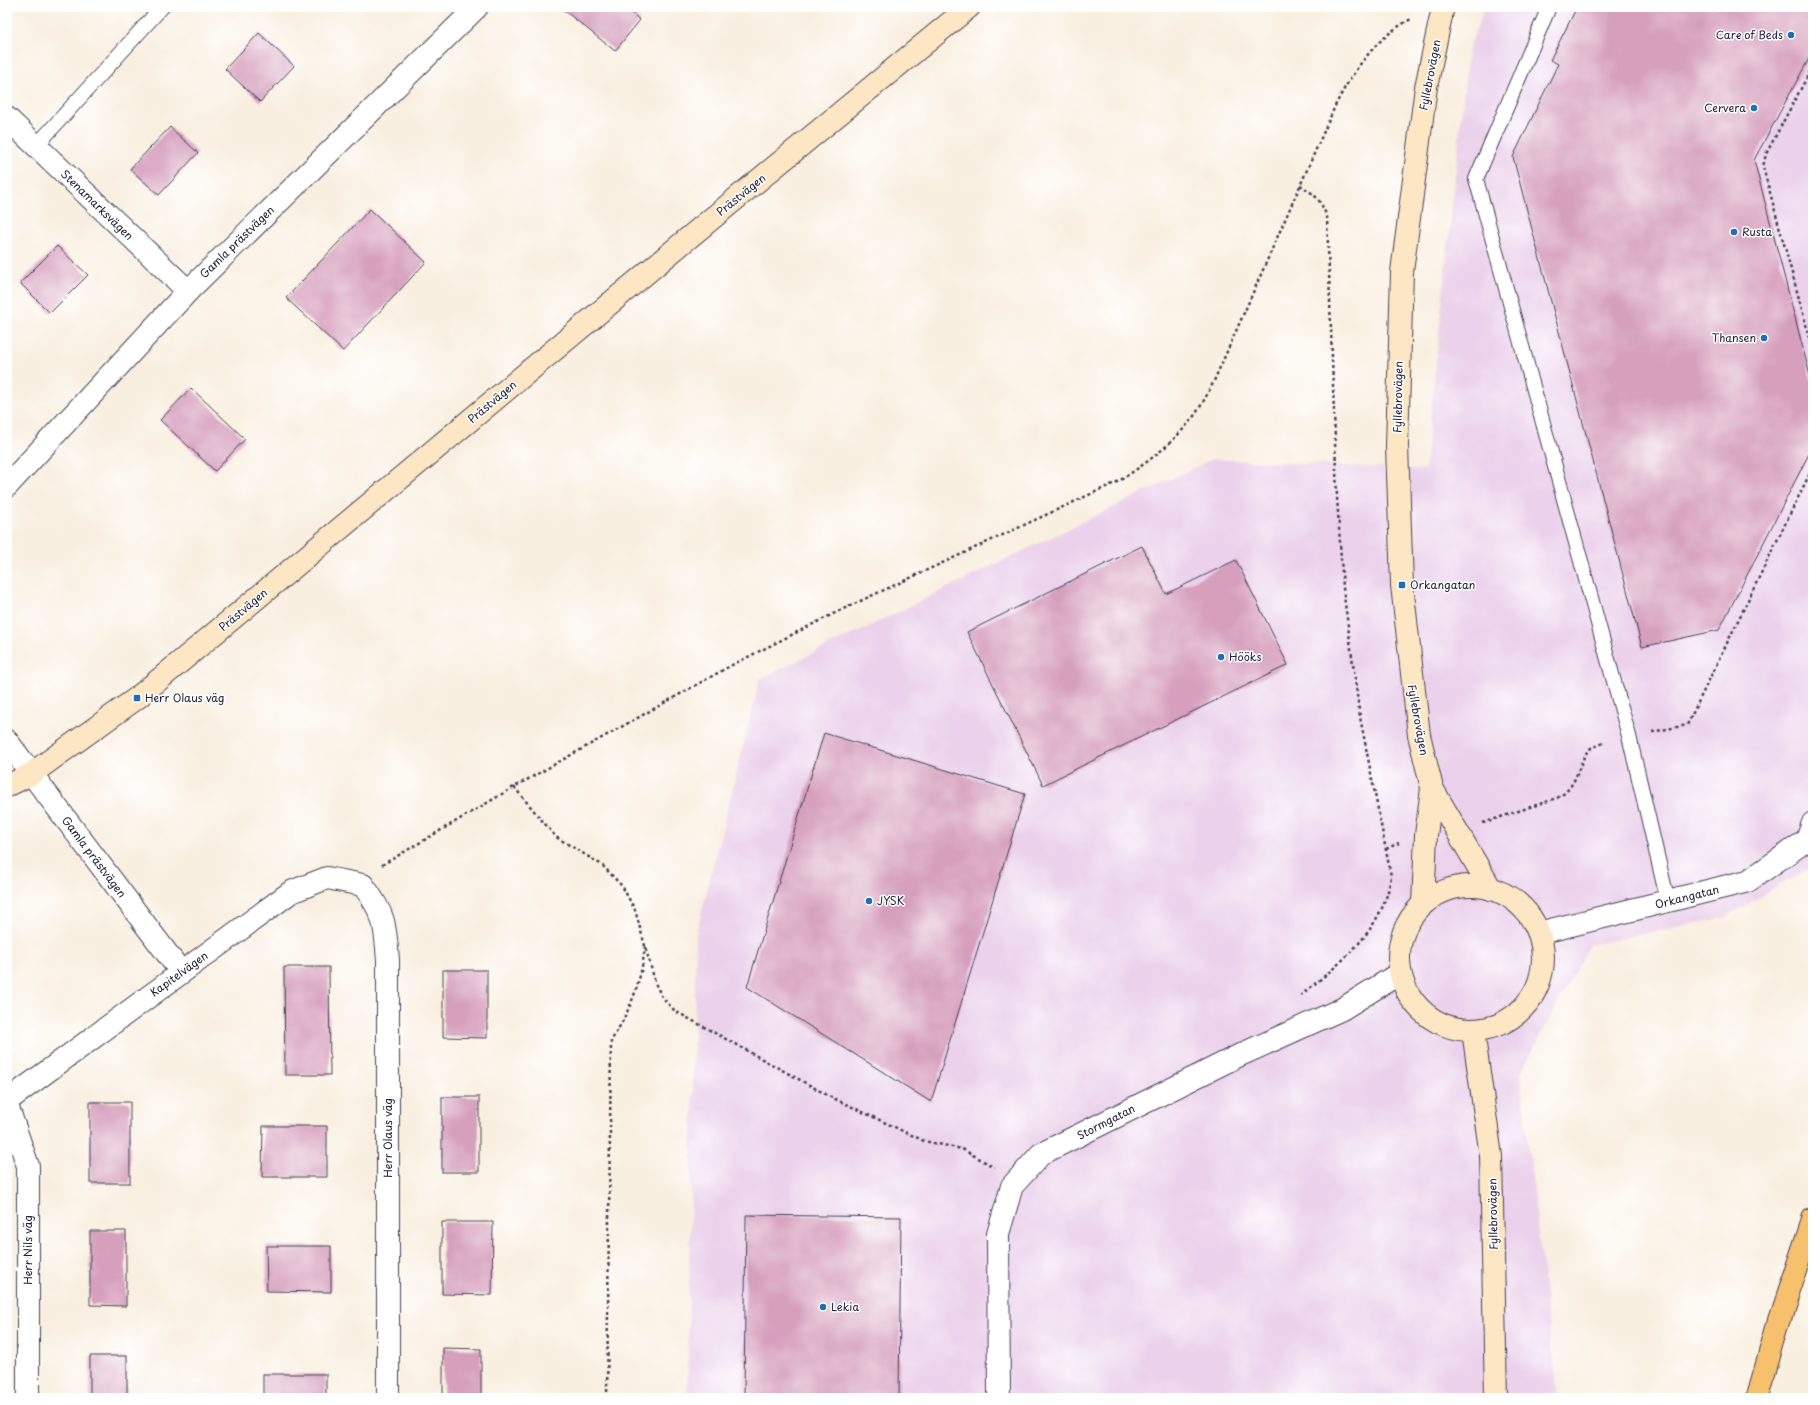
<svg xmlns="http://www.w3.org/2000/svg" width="1820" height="1405" font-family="'Playpen Sans',sans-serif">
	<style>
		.built { fill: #ebd1eb }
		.building { fill: #d69fbc }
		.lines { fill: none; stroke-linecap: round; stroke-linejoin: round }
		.lane-casing { stroke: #424154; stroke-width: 16 }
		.street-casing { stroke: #424154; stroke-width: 24 }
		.secondary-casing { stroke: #424154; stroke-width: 24 }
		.highway-casing { stroke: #424154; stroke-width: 24 }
		.path { stroke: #424154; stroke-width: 2.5; stroke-dasharray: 3 3; stroke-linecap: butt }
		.lane { stroke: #fff; stroke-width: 14 }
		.street { stroke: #fff; stroke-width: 22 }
		.secondary { stroke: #fce6c4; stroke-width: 22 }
		.highway { stroke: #f7c06c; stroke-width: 22 }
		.poi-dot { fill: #1f6fb2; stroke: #fff; stroke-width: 1.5 }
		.labels { text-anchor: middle; stroke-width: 3; stroke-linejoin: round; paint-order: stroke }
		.poi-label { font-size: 11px; fill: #22223b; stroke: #fff; text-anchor: start }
		.street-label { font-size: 11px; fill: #22223b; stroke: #fff }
	</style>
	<rect width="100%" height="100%" fill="#fff"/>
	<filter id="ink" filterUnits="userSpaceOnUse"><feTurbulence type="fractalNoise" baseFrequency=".025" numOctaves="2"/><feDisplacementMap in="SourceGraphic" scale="8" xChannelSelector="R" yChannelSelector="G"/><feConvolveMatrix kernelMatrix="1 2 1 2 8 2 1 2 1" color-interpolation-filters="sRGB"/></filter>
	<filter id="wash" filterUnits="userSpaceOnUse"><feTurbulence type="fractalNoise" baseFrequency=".012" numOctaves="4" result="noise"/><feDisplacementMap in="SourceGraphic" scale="16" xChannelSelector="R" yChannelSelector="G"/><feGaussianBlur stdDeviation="0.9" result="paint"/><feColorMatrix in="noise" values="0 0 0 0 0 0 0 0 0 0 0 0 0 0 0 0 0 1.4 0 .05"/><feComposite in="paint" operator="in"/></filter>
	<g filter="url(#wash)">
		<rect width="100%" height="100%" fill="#f9efe0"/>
		<!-- built -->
		<polygon class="built" points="1485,7 1813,7 1813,866 1723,918 1589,945 1520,1074 1557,1398 687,1398 696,934 760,679 1212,459 1425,470 1468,50"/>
		<g id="blocks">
			<!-- building -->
			<g class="building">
				<polygon points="560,7 624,7 640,20 615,51"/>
				<polygon points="1577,7 1813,7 1813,51 1754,160 1813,387 1813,446 1719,630 1642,647 1513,157 1558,64 1550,60"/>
				<polygon points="259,33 294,66 260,102 225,69"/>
				<polygon points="170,127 198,153 159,195 130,169"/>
				<polygon points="370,209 426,262 343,351 286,298"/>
				<polygon points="57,246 88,275 50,313 20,283"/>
				<polygon points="191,388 245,439 215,471 160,420"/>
				<polygon points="1142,546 1166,594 1236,560 1288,665 1043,785 967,632"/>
				<polygon points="824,733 1025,794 931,1102 747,987"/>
				<polygon points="284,967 329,967 330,1075 285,1075"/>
				<polygon points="443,970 487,970 487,1038 443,1037"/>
				<rect x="442" y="1097" width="37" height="75"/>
				<rect x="90" y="1102" width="40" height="81"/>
				<polygon points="263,1126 327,1126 327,1177 262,1177"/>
				<polygon points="746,1215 901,1217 899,1398 744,1398"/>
				<polygon points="442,1222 493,1222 492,1295 442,1294"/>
				<polygon points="90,1231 126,1231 126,1306 90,1305"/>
				<polygon points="266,1246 331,1246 331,1292 267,1291"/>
				<polygon points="443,1348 481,1349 481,1398 443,1398"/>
				<rect x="90" y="1356" width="37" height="42"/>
				<rect x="263" y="1374" width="63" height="24"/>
			</g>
		</g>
	</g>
	<g filter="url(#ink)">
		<use href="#blocks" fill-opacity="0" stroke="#424154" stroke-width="1"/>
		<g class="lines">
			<defs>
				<g id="lane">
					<polyline points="1549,7 1476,179 1629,736 1668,902"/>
					<polyline points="36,146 162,7"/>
				</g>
				<g id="street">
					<polyline points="7,118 188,291"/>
					<polyline points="7,486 188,291 477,7"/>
					<polyline points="7,741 181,972"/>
					<polyline points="1539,933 1748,881 1807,840 1813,823"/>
					<path d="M 7,1101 L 291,892 L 327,878 L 363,885 C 385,915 385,923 388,960 L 388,1398"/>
					<polyline points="7,1105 28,1166 28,1398"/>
					<polyline points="999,1398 998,1234 1012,1186 1041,1154 1240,1055 1342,1009 1400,973"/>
				</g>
				<g id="secondary">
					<polyline points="1443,7 1426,87 1402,272 1397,446 1402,585 1419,735 1432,788 1491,889"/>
					<polyline points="7,786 31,774 137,698 698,230 969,7"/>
					<circle cx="1471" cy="958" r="72"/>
					<polyline points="1423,904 1426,835 1432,788"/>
					<polyline points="1473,1031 1491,1156 1496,1398"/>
				</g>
				<polyline id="highway" points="1757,1398 1779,1321 1813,1219"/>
			</defs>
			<!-- lane casing -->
			<use href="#lane" class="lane-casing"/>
			<!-- street casing -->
			<use href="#street" class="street-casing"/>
			<!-- secondary casing -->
			<use href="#secondary" class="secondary-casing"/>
			<!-- highway casing -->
			<use href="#highway" class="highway-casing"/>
			<!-- path -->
			<g class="path">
				<polyline points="1813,66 1766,154 1763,167 1813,350"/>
				<path d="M 1300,185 C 1316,195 1320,199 1327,217 L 1337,497 L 1343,588 L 1360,717 L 1391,876 C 1384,930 1341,963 1301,995"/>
				<polyline points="1652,732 1687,725 1813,467"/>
				<polyline points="514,787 556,837 602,865 622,886 635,910 656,985 662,997 675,1011 831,1097 924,1141 962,1149 994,1167"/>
				<path d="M 1483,823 L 1557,798 C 1577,787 1576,770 1587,752 L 1591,748 L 1606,742"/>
				<polyline points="1386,849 1399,843"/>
				<path d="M 382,865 L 514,787 L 732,665 L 841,610 L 1119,481 C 1147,463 1174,443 1194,416 C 1202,405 1208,393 1214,381 L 1336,104 C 1354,69 1377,36 1413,18"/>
				<path d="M 607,1398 L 611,1041 C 631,1009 641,983 645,946"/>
			</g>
			<!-- lane -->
			<use href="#lane" class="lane"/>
			<!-- street -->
			<use href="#street" class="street"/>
			<!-- secondary -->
			<use href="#secondary" class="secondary"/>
			<!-- highway -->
			<use href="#highway" class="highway"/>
		</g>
	</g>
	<!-- markers -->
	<g class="poi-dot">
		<circle cx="1791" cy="35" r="4"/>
		<circle cx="1754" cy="108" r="4"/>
		<circle cx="1734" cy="232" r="4"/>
		<circle cx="1764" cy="338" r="4"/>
		<rect x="1398" y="581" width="8" height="8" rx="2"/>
		<circle cx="1221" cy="657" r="4"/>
		<rect x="133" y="694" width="8" height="8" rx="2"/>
		<circle cx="869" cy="901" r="4"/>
		<circle cx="823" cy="1307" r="4"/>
	</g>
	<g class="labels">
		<!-- poi labels -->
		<g class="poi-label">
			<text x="1783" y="39" text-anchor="end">Care of Beds</text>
			<text x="1746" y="112" text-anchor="end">Cervera</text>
			<text x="1742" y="236">Rusta</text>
			<text x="1756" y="342" text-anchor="end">Thansen</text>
			<text x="1410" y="589">Orkangatan</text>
			<text x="1229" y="661">Hööks</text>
			<text x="145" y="702">Herr Olaus väg</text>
			<text x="877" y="905">JYSK</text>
			<text x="831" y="1311">Lekia</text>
		</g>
		<!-- street labels -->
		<g class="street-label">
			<text transform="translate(1430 75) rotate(-79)" y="4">Fyllebrovägen</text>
			<text transform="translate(741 195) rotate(-39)" y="4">Prästvägen</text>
			<text transform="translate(97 205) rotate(44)" y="4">Stenamarksvägen</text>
			<text transform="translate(237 242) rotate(-44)" y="4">Gamla prästvägen</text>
			<text transform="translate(1398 397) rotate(-89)" y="4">Fyllebrovägen</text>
			<text transform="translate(492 402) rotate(-40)" y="4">Prästvägen</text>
			<text transform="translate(243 610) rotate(-40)" y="4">Prästvägen</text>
			<text transform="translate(1418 720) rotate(80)" y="4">Fyllebrovägen</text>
			<text transform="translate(94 857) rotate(53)" y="4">Gamla prästvägen</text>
			<text transform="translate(1687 897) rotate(-14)" y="4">Orkangatan</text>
			<text transform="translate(179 974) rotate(-36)" y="4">Kapitelvägen</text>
			<text transform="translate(1106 1122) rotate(-27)" y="4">Stormgatan</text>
			<text transform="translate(388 1138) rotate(-90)" y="4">Herr Olaus väg</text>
			<text transform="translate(1493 1214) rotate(-91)" y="4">Fyllebrovägen</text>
			<text transform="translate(28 1250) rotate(-90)" y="4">Herr Nils väg</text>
		</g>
	</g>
	<!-- margin -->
	<rect width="1820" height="1405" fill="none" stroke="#fff" stroke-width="24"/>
</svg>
